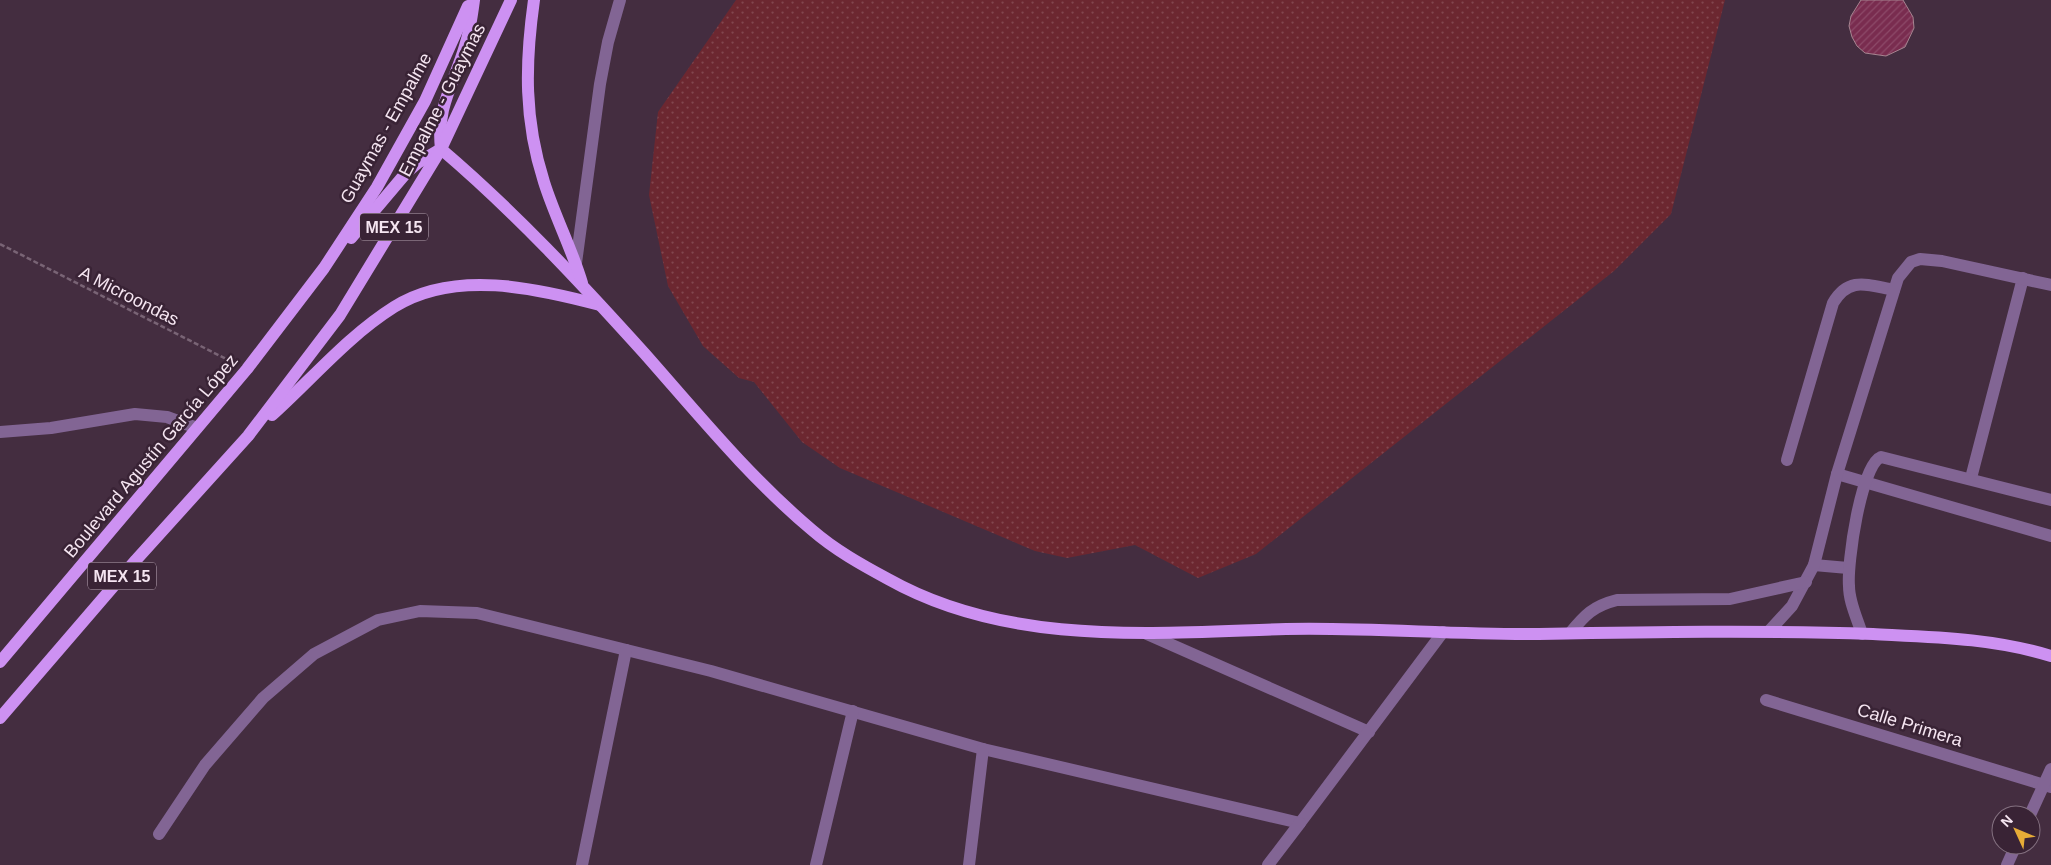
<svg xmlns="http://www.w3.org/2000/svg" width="2051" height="865" font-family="Arial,sans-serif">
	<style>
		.green { fill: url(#green-dots) }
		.building { fill: url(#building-hatch); stroke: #a68490 }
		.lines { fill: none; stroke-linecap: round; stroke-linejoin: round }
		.path { stroke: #796475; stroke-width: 2.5; stroke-dasharray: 5 2.5; stroke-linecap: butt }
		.minor { stroke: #826594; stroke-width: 12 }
		.major { stroke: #cd91f2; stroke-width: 12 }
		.labels { text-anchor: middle; stroke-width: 5; stroke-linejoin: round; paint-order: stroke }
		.shield { fill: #392335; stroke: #bdabb9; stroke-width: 1 }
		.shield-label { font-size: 16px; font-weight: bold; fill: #f5e5f1 }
		.street-label { font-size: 18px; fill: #f5e5f1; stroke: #392335 }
	</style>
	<defs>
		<pattern id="green-dots" width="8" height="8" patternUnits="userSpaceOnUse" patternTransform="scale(1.25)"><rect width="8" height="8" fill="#6c2730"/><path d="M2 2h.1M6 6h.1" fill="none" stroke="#82464e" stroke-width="1.8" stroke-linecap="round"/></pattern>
		<pattern id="building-hatch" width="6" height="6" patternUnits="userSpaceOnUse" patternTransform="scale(1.25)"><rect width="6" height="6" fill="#792c4f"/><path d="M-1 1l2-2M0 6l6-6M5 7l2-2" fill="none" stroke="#8d4a69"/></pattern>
	</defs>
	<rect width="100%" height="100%" fill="#442d40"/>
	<!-- green -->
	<polygon class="green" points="736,0 1725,0 1671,214 1614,271 1256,554 1198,578 1135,545 1067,558 1035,551 840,468 802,442 754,382 739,378 703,346 668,286 649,195 658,112"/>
	<!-- building -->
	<polygon class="building" points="1861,0 1903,0 1913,17 1914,28 1905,47 1886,56 1865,53 1857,46 1852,37 1849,26 1851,16"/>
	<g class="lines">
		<!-- path -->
		<polyline class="path" points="0,244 234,363"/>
		<!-- minor -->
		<g class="minor">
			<polyline points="576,263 600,84 608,42 620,0"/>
			<polyline points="0,432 51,428 135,414 167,417 197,428"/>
			<path d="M 1787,460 L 1833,303 C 1849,276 1867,285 1894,290"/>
			<polyline points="1837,474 2051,536"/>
			<polyline points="1971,478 2023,278"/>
			<polyline points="1814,565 1848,568"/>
			<polyline points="1770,630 1792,606 1814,565 1837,474 1898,278 1911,262 1920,259 1942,261 2051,285"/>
			<path d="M 1570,633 C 1585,615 1593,606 1617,600 L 1730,599 L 1806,582"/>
			<polyline points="1147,634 1369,732"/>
			<path d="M 1862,634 C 1857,618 1849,602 1849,586 C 1847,563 1861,465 1881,457 L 2051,500"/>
			<polyline points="1766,700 2051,787"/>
			<polyline points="2030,815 2051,769"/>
			<polyline points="159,834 205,765 263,698 314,654 378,620 420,611 477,613 711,671 983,749 1300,823 1443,632"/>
			<polyline points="582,865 626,650"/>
			<polyline points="816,865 853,711"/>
			<polyline points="969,865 983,749"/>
			<polyline points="1268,865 1300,823"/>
			<polyline points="2007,865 2016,845"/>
		</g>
		<!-- major -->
		<g class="major">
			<path d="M 474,0 C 472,15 470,31 465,46 C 454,84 436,107 441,149 C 515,212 580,282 645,354 C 698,414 750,478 812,530 C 835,550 862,565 888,579 C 1009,647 1153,633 1286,629 C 1370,627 1454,635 1539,634 C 1650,632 1761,630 1873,634 C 1933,637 1993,638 2051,656"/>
			<path d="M 534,0 C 525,64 524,120 544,182 C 555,217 572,249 582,283"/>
			<polyline points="351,238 406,173 419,162 441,149"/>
			<path d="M 272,415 C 312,379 348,336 394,307 C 454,269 536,288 600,305"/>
			<polyline points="0,662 247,369 324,268 377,187 425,101 468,6"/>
			<polyline points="0,718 136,560 248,436 340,315 441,149 511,0"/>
		</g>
	</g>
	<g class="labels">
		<!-- shield labels -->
		<g class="shield">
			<rect x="360" y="213.5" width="68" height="27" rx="4"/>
			<rect x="88" y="562.5" width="68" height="27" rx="4"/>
		</g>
		<g class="shield-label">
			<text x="394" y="233">MEX 15</text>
			<text x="122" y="582">MEX 15</text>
		</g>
		<!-- street labels -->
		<g class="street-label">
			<text transform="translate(442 100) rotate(-63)" y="6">Empalme - Guaymas</text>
			<text transform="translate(386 128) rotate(-61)" y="6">Guaymas - Empalme</text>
			<text transform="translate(129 296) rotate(27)" y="6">A Microondas</text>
			<text transform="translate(151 456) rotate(-50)" y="6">Boulevard Agustín García López</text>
			<text transform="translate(1910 725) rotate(17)" y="6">Calle Primera</text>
		</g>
	</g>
	<!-- north arrow -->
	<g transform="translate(2016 830) rotate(314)"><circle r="24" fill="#392335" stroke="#847180"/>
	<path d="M0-4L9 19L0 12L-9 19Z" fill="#e7ac37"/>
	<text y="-8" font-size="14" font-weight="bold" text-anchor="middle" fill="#f5e5f1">N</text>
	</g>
</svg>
